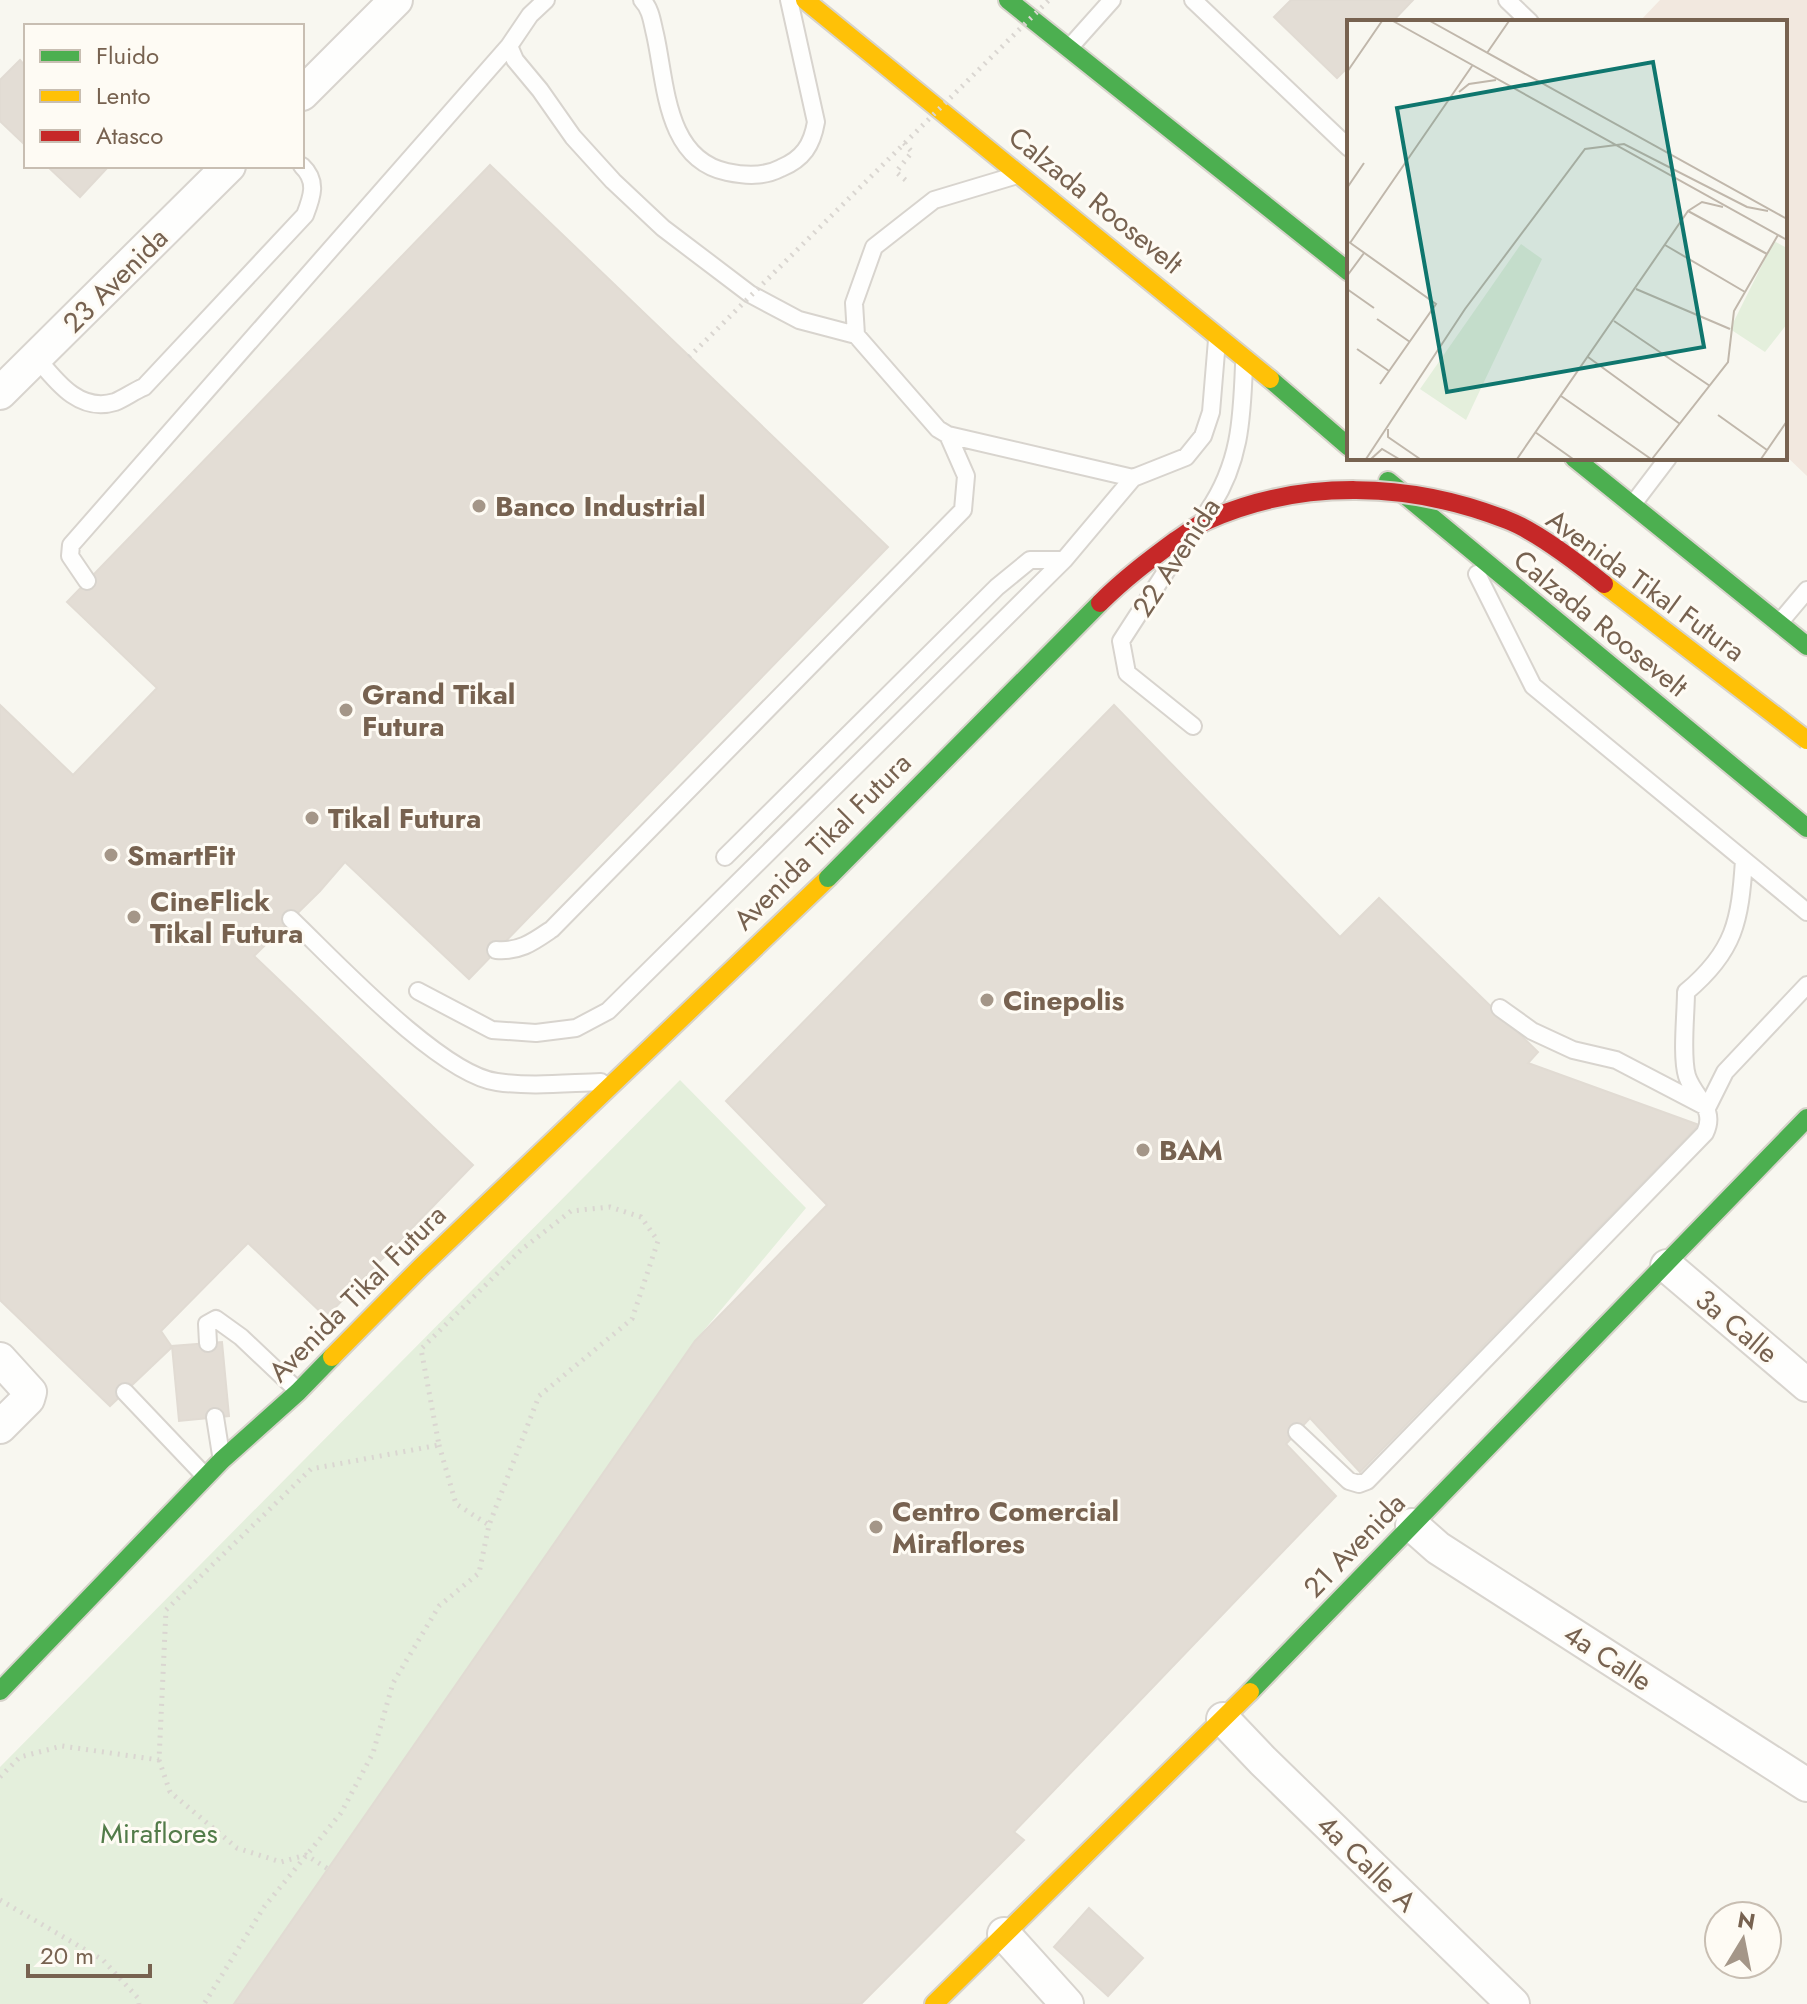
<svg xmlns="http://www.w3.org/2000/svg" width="1807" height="2004" font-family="Jost,sans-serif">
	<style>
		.commercial { fill: #f2e8df }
		.green { fill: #e4efdc }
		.building { fill: #e3ddd5; stroke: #e1dbd3; stroke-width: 2 }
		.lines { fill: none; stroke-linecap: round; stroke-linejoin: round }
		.lane-casing { stroke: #d8d4ce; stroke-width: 20 }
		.street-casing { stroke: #d8d4ce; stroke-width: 36 }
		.fast-casing { stroke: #d7d3cb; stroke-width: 22 }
		.slow-casing { stroke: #d7d3cb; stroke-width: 22 }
		.path { stroke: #dad6d1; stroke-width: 5; stroke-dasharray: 2 6; stroke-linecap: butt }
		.lane { stroke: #fefefd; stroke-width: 16 }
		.street { stroke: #fefefd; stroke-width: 32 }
		.fast { stroke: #4caf50; stroke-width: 18 }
		.slow { stroke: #ffc107; stroke-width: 18 }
		.fast-bridge-casing { stroke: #d7d3cb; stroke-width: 22; stroke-linecap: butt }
		.slow-bridge-casing { stroke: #d7d3cb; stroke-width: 22; stroke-linecap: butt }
		.jam-bridge-casing { stroke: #d7d3cb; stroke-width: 22; stroke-linecap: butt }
		.path-bridge { stroke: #dad6d1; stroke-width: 5; stroke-dasharray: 2 6; stroke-linecap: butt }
		.fast-bridge { stroke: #4caf50; stroke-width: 18 }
		.slow-bridge { stroke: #ffc107; stroke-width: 18 }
		.jam-bridge { stroke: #c62828; stroke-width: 18 }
		.poi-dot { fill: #a49688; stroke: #fefbf4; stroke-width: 3 }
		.labels { text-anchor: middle; stroke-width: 6; stroke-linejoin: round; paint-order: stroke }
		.street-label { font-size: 28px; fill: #776250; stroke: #fefbf4 }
		.poi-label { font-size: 28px; font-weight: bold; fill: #776250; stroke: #fefbf4; text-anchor: start }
		.park-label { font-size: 28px; fill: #527b49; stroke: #fefbf4 }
		.inset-road { fill: none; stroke: #c0b7ab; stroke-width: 2 }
		.view { fill: #0f766e; fill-opacity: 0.15; stroke: #0f766e; stroke-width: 4 }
		.inset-edge { fill: none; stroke: #776250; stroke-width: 4 }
	</style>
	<rect width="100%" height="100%" fill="#f8f7f0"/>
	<path class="commercial" d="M1660 0H1807V476L1785 455V22H1639Z"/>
	<path class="green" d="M680 1080 806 1208 695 1341 234 2004H0V1767Z"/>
	<path class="building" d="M1291 0H1413L1392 22H1349V66L1337 78 1274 17Z
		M20 60 26 67V146L0 121V80Z
		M490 165 888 547 469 979 345 862 320 891 254 956 473 1165 326 1317 248 1243 161 1331 172 1347 110 1406 0 1300V705L73 775 157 688 67 602Z
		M47 166H109L80 197Z
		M1114 705 1340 937 1379 898 1538 1052 1528 1063 1699 1125 1360 1472 1310 1418 1297 1432 1286 1444 1336 1496 1014 1832 1024 1840 861 2004H234L695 1341 827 1205 726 1101Z
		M222 1342 229 1416 179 1421 172 1346Z
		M1089 1908 1143 1958 1108 1996 1054 1947Z"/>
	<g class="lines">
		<defs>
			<path id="lane" d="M642 0C651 9 652 22 655 34 666 82 665 159 727 172 746 176 764 177 781 168 803 159 812 145 816 122L789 0
				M1193 0 1349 148
				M1507 0 1530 22
				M509 46 515 60 540 90 573 137 613 181 663 228 750 294 799 320 856 335 938 429 948 435 1133 478
				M1070 47 1112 0
				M856 335 854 303 874 247 934 200 1014 176
				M36 357C56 381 79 413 115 402 125 398 134 391 144 387L305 215C312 197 318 181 302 166
				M1633 504 1668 458
				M1208 511C1240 464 1242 420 1244 365
				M1174 559 1121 641 1127 673 1193 726
				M1477 574 1533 686 1807 912
				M87 581 70 556 71 545 509 46 530 15 546 0
				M1780 622 1807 590
				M725 857 997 587 1030 560H1064
				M291 919C334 960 441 1075 497 1082 531 1087 567 1083 601 1082
				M496 950C520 952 533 942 552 929L963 510 966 476 948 435
				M418 991 492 1030 536 1033 576 1028 608 1011 1064 560 1133 478 1186 457 1203 436 1211 412 1217 340
				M1500 1008 1532 1031 1573 1050 1616 1060 1706 1107
				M1707 1108 1725 1072 1807 985
				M208 1343 207 1324 216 1319 241 1337 297 1390
				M125 1392 204 1475
				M215 1417 221 1455
				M1297 1432 1349 1481 1359 1484 1367 1481 1705 1133C1717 1108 1694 1098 1687 1076 1681 1056 1686 1014 1686 992 1735 951 1740 921 1744 860"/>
			<path id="street" d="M302 94 396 0
				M0 393 229 166
				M1667 1266 1807 1385
				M0 1359 30 1392 28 1399 0 1427
				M1412 1525 1438 1548 1807 1785
				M1223 1719 1263 1761 1513 2004
				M1004 1934 1067 2004"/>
			<path id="fast" d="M1008 0 1349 272
				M1270 379 1349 447
				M1574 458 1807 646
				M1388 481 1807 828
				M0 1691 222 1460 298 1392 332 1357
				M1250 1692 1807 1118"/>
			<path id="slow" d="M805 0 1270 379
				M332 1357 420 1268 828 878
				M934 2004 1250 1692"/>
		</defs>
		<use href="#lane" class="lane-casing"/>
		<use href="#street" class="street-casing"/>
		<use href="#fast" class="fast-casing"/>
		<use href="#slow" class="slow-casing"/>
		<path class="path" d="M904 143 912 152 896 172 909 183
			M439 1445 456 1504 489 1525
			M159 1760 170 1792 237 1848 281 1862 306 1855 328 1869
			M0 1777 20 1757 62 1746 159 1760 166 1610 311 1469 439 1445 421 1349 521 1250 571 1211 610 1207 641 1217 658 1241 632 1319 539 1396 489 1525 479 1573 439 1606 393 1683 373 1753 341 1813 264 1907 204 2004
			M0 1900 103 1960 138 1998 139 2004"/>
		<use href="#lane" class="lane"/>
		<use href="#street" class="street"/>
		<use href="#fast" class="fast"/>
		<use href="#slow" class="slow"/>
		<defs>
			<path id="fast-bridge" d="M828 878 1100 603"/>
			<path id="slow-bridge" d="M1604 584 1807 740"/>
			<path id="jam-bridge" d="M1100 603C1124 579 1148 561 1175 541 1185 535 1195 526 1206 521 1301 478 1411 482 1507 520 1536 531 1579 564 1604 584"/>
		</defs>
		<use href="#fast-bridge" class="fast-bridge-casing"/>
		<use href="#slow-bridge" class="slow-bridge-casing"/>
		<use href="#jam-bridge" class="jam-bridge-casing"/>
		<path class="path-bridge" d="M689 357 1049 0"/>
		<use href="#fast-bridge" class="fast-bridge"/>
		<use href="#slow-bridge" class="slow-bridge"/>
		<use href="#jam-bridge" class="jam-bridge"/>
	</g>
	<g class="poi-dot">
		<circle cx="479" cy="506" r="8"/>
		<circle cx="346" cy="710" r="8"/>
		<circle cx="312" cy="818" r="8"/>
		<circle cx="111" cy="855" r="8"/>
		<circle cx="134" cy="917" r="8"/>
		<circle cx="987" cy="1000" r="8"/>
		<circle cx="1143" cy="1150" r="8"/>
		<circle cx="876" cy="1527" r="8"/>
	</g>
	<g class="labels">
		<g class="street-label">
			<text transform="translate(1096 200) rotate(39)" y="10">Calzada Roosevelt</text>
			<text transform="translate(115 280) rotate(-45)" y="10">23 Avenida</text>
			<text transform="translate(1176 557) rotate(-57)" y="10">22 Avenida</text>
			<text transform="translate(1646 585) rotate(36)" y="10">Avenida Tikal Futura</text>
			<text transform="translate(1601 623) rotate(39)" y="10">Calzada Roosevelt</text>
			<text transform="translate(822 841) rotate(-45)" y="10">Avenida Tikal Futura</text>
			<text transform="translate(357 1293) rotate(-45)" y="10">Avenida Tikal Futura</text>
			<text transform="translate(1737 1326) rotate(40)" y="10">3a Calle</text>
			<text transform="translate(1354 1545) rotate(-46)" y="10">21 Avenida</text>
			<text transform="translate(1608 1657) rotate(33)" y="10">4a Calle</text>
			<text transform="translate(1367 1863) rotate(44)" y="10">4a Calle A</text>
		</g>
		<g class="poi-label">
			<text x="495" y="516">Banco Industrial</text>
			<text x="362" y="704">Grand Tikal<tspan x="362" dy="32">Futura</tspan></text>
			<text x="328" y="828">Tikal Futura</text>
			<text x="127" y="865">SmartFit</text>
			<text x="150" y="911">CineFlick<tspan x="150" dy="32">Tikal Futura</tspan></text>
			<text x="1003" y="1010">Cinepolis</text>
			<text x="1159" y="1160">BAM</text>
			<text x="892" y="1521">Centro Comercial<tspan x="892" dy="32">Miraflores</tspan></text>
		</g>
		<g class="park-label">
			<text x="159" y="1843">Miraflores</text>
		</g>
	</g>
	<g transform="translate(1347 20)">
		<rect width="440" height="440" fill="#f8f7f0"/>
		<path d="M427 221 440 228V304L418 332 383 309ZM174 224 195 239 119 400 73 369Z" fill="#e4efdc"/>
		<path class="inset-road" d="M46 1 440 220M83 1 440 199M140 33 162 1M0 52 35 1M112 72 122 64 149 60M0 168 17 143M341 191 420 234M2 222 89 284 33 364M3 223 125 46M318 225 398 272M0 256 17 233M0 269 27 288M289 269 383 309M30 299 63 322M267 301 363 366M10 329 42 351M241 337 333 404M214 376 304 439M371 395 420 430M41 409V417L73 439M188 412 226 439M19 439 118 289 238 129 277 124 400 187 421 191M24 439 35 429 52 439M170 439 341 191 355 182 376 187M305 439 381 342 387 291 431 215M414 439 440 401"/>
		<path class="view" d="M306 42 357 327 100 372 50 88Z"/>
		<rect width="440" height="440" class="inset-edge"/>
	</g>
	<rect x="24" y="24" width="280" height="144" fill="#fefbf4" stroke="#c8beb2" stroke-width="2"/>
	<rect x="40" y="50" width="40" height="12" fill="#4caf50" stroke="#c8beb2" stroke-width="2"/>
	<text x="96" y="64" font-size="24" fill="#776250">Fluido</text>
	<rect x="40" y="90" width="40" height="12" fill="#ffc107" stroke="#c8beb2" stroke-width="2"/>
	<text x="96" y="104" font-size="24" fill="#776250">Lento</text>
	<rect x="40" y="130" width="40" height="12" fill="#c62828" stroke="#c8beb2" stroke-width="2"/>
	<text x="96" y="144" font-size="24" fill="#776250">Atasco</text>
	<g transform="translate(1743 1940) rotate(10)"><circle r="38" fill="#fefbf4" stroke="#c8beb2" stroke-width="2"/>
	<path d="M0-6L14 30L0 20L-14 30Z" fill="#a49688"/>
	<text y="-12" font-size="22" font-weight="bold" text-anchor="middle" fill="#776250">N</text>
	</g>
	<path d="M28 1964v12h122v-12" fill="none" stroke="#776250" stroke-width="4"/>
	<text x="40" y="1964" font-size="24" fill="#776250" stroke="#fefbf4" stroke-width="6" paint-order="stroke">20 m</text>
</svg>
